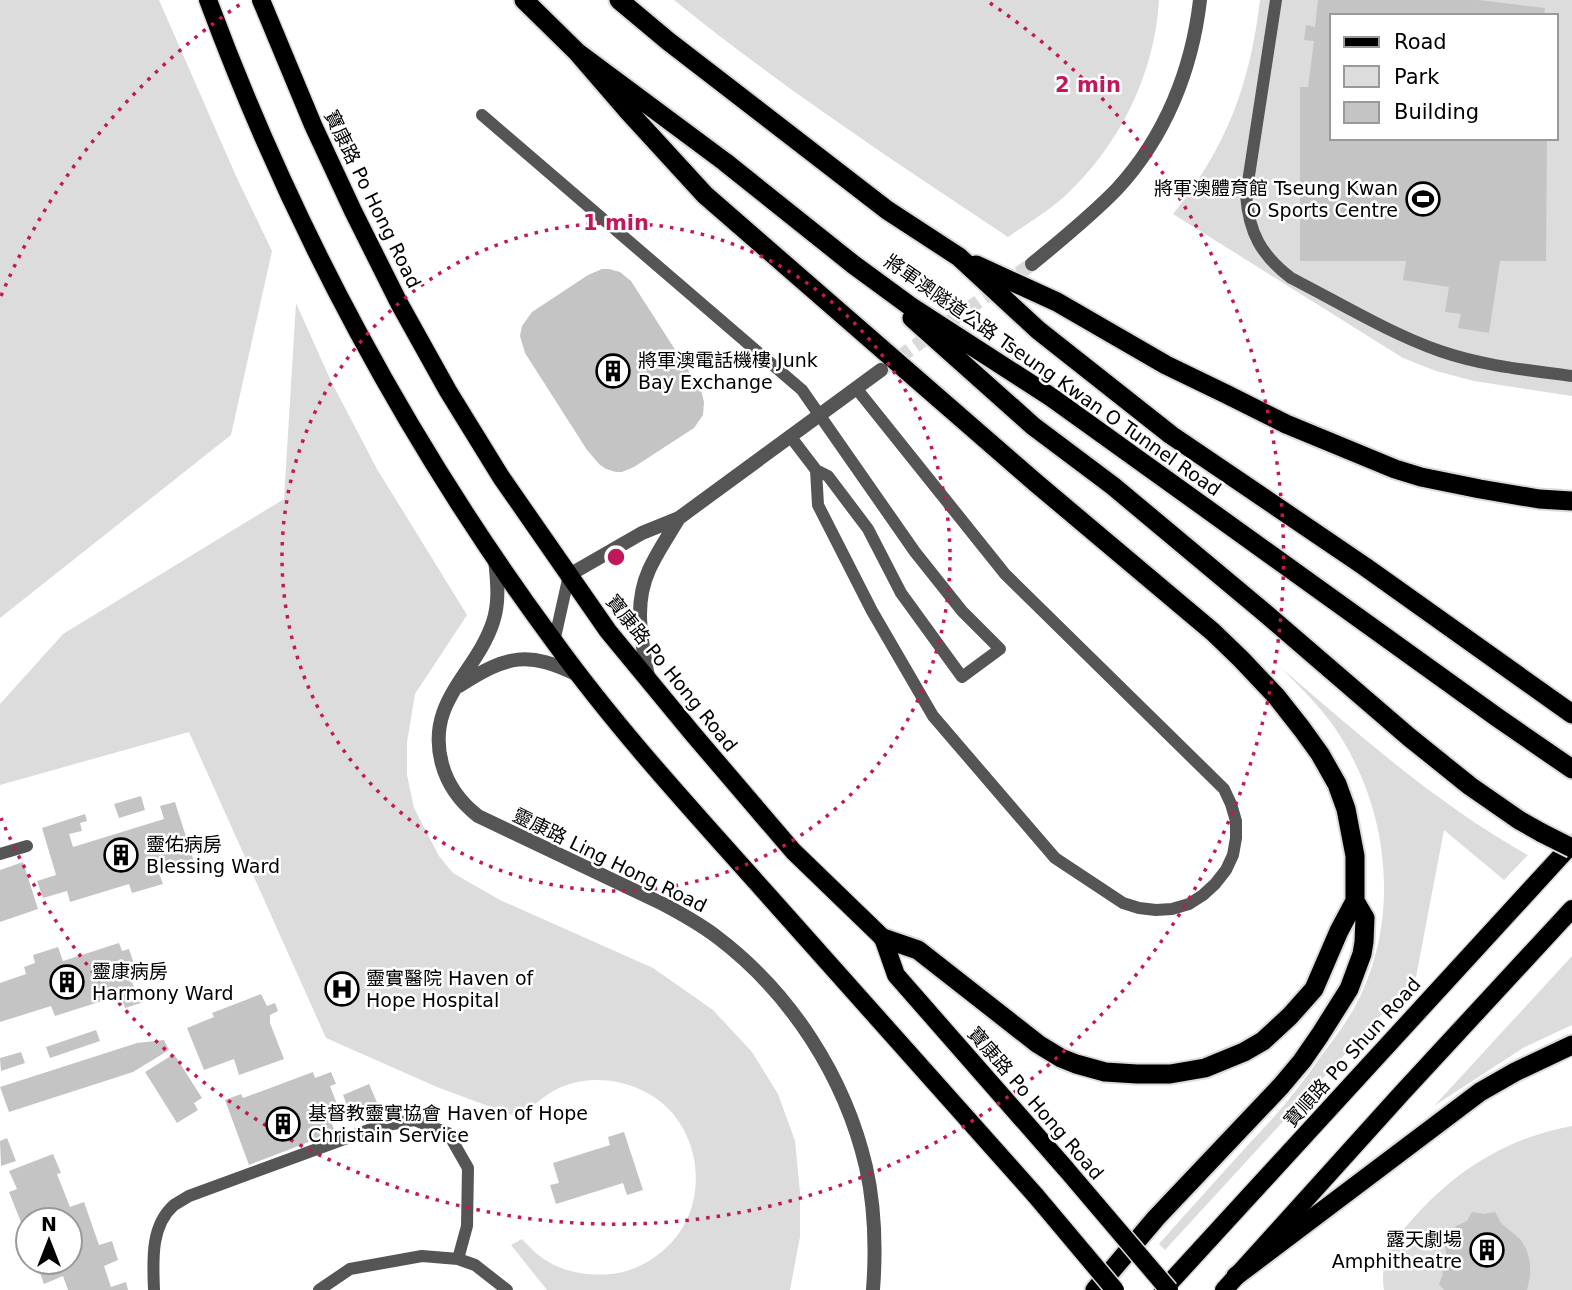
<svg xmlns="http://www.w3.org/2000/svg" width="1572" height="1290" font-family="'DejaVu Sans','Noto Sans TC',sans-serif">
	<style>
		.green { fill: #dcdcdc; fill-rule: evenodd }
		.building { fill: #c4c4c4 }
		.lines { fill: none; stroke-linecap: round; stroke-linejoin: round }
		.minor-tunnel { stroke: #d9d9d9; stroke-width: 14; stroke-dasharray: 14 7; stroke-linecap: butt }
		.primary-casing { stroke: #dbdbdb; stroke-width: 21 }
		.trunk-casing { stroke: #dbdbdb; stroke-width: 23 }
		.service { stroke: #555; stroke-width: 12 }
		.minor { stroke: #555; stroke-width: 14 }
		.tertiary { stroke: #555; stroke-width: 14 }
		.primary { stroke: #000; stroke-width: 18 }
		.trunk { stroke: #000; stroke-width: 19 }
		.primary-bridge-casing { stroke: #dbdbdb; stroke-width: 21; stroke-linecap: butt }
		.trunk-bridge-casing { stroke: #dbdbdb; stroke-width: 23; stroke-linecap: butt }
		.primary-bridge { stroke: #000; stroke-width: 18 }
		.trunk-bridge { stroke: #000; stroke-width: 19 }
		.ring { fill: none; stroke: #c2185b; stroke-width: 3.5; stroke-dasharray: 3.5 7 }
		.labels { text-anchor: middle; stroke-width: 5; stroke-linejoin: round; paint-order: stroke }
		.poi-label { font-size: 19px; fill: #000; stroke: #fff; text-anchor: start }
		.street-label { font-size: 19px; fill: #000; stroke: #fff }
		.centre { fill: #c2185b; stroke: #fff; stroke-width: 3.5 }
		.ring-label { font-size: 21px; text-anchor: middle; font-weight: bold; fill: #c2185b; stroke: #fff; stroke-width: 5; stroke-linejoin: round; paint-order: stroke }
	</style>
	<rect width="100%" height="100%" fill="#fff"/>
	<path class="green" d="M0 0H159L236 176 272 251 231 435 0 618Z
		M674 0H1159C1155 74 1119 146 1065 196 1047 212 1027 224 1008 237 894 161 780 86 674 0Z
		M1260 0H1572V396L1474 381 1436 371 1403 358 1173 214C1227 147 1250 84 1260 0ZM1332 16H1556V138H1332Z
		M296 303 331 381 377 469 467 615 415 694 407 742V775L414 808 439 856 453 873 500 900 653 968 713 1010 752 1052 778 1094 795 1141 800 1192V1237L790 1290H547L511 1245 522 1239C528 1245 534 1252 541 1257 564 1274 595 1278 623 1272 642 1267 659 1256 672 1242 704 1207 703 1151 674 1115 650 1085 603 1072 567 1085 548 1091 534 1105 520 1118L437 1087 326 1038 189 732 0 785V704L63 634 284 499Z
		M1280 667C1361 736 1435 803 1528 855L1504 880 1444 830 1416 977 1165 1250 1159 1244C1188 1211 1218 1178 1247 1146 1263 1129 1279 1112 1293 1094 1303 1082 1312 1069 1321 1056 1332 1042 1343 1027 1352 1012 1400 928 1392 821 1342 739 1326 712 1303 690 1280 667Z
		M1572 956V1025L1523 1048 1434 1106Z
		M1572 1126V1290H1384C1382 1278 1383 1265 1388 1253 1392 1241 1401 1232 1409 1223 1434 1194 1463 1169 1496 1152 1520 1139 1546 1131 1572 1126Z"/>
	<path class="building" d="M1318 0H1478L1545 8 1544 16H1332V138H1547L1546 261H1500L1489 333 1458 328 1461 314 1445 312 1449 287 1403 280 1406 261H1300V87H1308L1314 41 1304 40 1306 25 1315 27Z
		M602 269H609L620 272 631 281 701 390 704 402 703 415 694 428 634 467 622 472H616L606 469 599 464 587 450 525 353 520 336 522 326 532 312 588 275Z
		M141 796 145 810 119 818 114 804Z
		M175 802 194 862 159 873 163 884 132 893 129 884 70 902 67 891 43 898 37 881 56 875 42 828 85 814 87 821 80 823 82 831 69 834 73 847 164 819 160 806Z
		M23 862 38 909 0 922V870Z
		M119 943 122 951 129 949 139 979 132 982 136 992 141 991 144 1002 125 1008 121 995 55 1016 51 1006 0 1022V983L26 974 24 967 35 963 33 955 58 947 63 961Z
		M261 994 267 1006 275 1003 278 1011 270 1015V1023L284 1059 239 1075 234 1059 204 1070 187 1028 214 1017 212 1013Z
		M96 1030 100 1041 50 1058 46 1047Z
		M164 1040 169 1050 133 1072 9 1112 0 1087 137 1043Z
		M21 1052 25 1063 1 1071 0 1058Z
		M174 1054 202 1098 194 1103 198 1110 177 1123 145 1072Z
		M313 1072 315 1078 331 1072 336 1084 330 1086 340 1112 329 1116 335 1132 249 1165 225 1100 241 1094 243 1098Z
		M369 1084 379 1107 352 1118 343 1095Z
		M624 1132 643 1190 627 1195 623 1183 556 1204 550 1185 559 1183 553 1163 610 1145 608 1137Z
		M7 1138 16 1161 1 1166 0 1141Z
		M53 1154 61 1173 57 1174 70 1207 84 1202 99 1245 112 1241 118 1260 104 1266 111 1287 126 1282 128 1290H68L63 1276 44 1284 36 1262H70V1220H28V1240L9 1192 17 1189 9 1171Z
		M1472 1212 1484 1214 1495 1212 1501 1223 1521 1240 1527 1251 1530 1263V1276L1527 1290H1444L1439 1284 1443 1274 1439 1263 1443 1260 1446 1254 1445 1244 1454 1236 1456 1226 1467 1221Z"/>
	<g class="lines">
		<path class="minor-tunnel" d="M881 370 1032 264"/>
		<defs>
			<path id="primary" d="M208 0C292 227 409 445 553 640 618 730 693 811 767 894 857 995 946 1096 1036 1196
				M261 0 313 125 353 211 399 303 448 391 501 477 608 631 693 734 793 851 883 938 896 975 1066 1169
				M1163 1290 1572 844
				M1224 1290 1401 1094 1572 909"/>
			<path id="trunk" d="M524 0 577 52 725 162 854 265 910 306 1051 397 1498 718 1572 769
				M619 0 668 41 887 210 959 257 1038 330 1171 435 1364 566 1572 714
				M577 52 628 111 705 195 1036 483 1213 632 1241 659 1276 696 1302 729 1320 754 1337 784 1346 809 1355 856V901L1339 931 1314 989 1290 1016 1263 1041 1244 1052 1205 1068 1170 1074H1137L1105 1072 1076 1064 1061 1058 1038 1044 918 950 883 938
				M976 265 1057 302 1166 365 1226 394 1286 424 1395 469 1421 477 1480 489 1539 499 1572 501
				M912 318 1033 426 1113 486 1265 613 1409 737 1470 786 1519 820 1542 833
				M1236 1276 1480 1092 1515 1072 1572 1045
				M1095 1290 1156 1218 1281 1086 1302 1061 1320 1035 1349 989 1362 954 1364 942 1365 918 1355 901"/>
		</defs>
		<use href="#primary" class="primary-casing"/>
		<use href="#trunk" class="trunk-casing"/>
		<path class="service" d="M1276 0 1246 195C1249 233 1261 255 1291 278 1340 303 1389 333 1440 351 1483 366 1528 370 1572 376
			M482 115 802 390 915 552 962 611 1000 649 962 677 901 593 868 529 828 476 816 470 790 436
			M816 470 818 505 872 611 933 716 1055 858 1123 903 1139 908 1156 910 1172 909 1189 904 1203 895 1215 884 1226 870 1233 855 1236 838V821L1231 804 1224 789 1005 574 856 388
			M554 642 569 575
			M0 854 27 846
			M154 1290C153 1262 150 1226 174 1205 179 1202 184 1199 189 1196L377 1127 414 1120 448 1133 468 1168 467 1226 458 1259
			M319 1290 350 1269 422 1256 458 1259 475 1265 507 1290"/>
		<path class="minor" d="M1032 264C1061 240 1091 216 1117 189 1165 137 1192 70 1200 0
			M569 575 642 533 679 518 881 370
			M648 677C642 641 633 605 649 570 657 552 669 535 679 518"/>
		<path class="tertiary" d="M495 558C497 580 500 601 493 622 476 674 425 701 442 764 448 786 460 802 478 816L663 904C682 914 700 924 717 937 791 993 845 1077 866 1167 875 1207 876 1250 873 1290
			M459 686C508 655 527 650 580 676"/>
		<use href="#primary" class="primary"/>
		<use href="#trunk" class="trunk"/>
		<defs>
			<path id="primary-bridge" d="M1066 1169 1169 1290
				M1036 1196 1115 1290"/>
			<path id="trunk-bridge" d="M1542 833 1572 848"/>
		</defs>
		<use href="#primary-bridge" class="primary-bridge-casing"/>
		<use href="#trunk-bridge" class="trunk-bridge-casing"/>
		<use href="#primary-bridge" class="primary-bridge"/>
		<use href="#trunk-bridge" class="trunk-bridge"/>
	</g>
	<g class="ring">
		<circle cx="616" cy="557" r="334"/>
		<path d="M1 296A668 668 0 0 1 242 3M990 3A668 668 0 1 1 1 818"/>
	</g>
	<defs>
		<symbol id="stadium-ring" viewBox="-11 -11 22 22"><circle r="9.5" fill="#fff" stroke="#000" stroke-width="1.5"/><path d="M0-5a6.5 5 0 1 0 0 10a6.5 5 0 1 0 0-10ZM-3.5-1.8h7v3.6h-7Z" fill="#000"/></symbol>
		<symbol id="building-ring" viewBox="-11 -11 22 22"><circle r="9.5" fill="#fff" stroke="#000" stroke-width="1.5"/><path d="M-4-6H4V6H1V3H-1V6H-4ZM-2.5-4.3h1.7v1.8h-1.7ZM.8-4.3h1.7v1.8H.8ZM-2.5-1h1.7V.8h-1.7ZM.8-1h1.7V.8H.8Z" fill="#000"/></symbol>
		<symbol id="hospital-ring" viewBox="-11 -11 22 22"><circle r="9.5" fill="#fff" stroke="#000" stroke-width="1.5"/><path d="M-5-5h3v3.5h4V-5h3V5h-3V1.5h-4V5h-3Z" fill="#000"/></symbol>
	</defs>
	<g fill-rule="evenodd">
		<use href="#stadium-ring" x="1404" y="180" width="38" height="38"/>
		<use href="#building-ring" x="594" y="352" width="38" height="38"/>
		<use href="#building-ring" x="102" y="836" width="38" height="38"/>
		<use href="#building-ring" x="48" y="963" width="38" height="38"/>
		<use href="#hospital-ring" x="323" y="970" width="38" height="38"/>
		<use href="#building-ring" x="264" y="1105" width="38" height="38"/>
		<use href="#building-ring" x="1468" y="1231" width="38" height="38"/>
	</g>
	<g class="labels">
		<g class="poi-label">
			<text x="1398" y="195" text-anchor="end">將軍澳體育館 Tseung Kwan<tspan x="1398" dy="22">O Sports Centre</tspan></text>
			<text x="638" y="367">將軍澳電話機樓 Junk<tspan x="638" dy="22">Bay Exchange</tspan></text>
			<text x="146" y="851">靈佑病房<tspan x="146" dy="22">Blessing Ward</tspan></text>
			<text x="92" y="978">靈康病房<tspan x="92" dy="22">Harmony Ward</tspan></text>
			<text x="366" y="985">靈實醫院 Haven of<tspan x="366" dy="22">Hope Hospital</tspan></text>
			<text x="308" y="1120">基督教靈實協會 Haven of Hope<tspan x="308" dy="22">Christain Service</tspan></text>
			<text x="1462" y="1246" text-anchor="end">露天劇場<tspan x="1462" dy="22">Amphitheatre</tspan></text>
		</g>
		<g class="street-label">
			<text transform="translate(373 199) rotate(64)" y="7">寶康路 Po Hong Road</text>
			<text transform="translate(1053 375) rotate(35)" y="7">將軍澳隧道公路 Tseung Kwan O Tunnel Road</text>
			<text transform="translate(672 673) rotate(51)" y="7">寶康路 Po Hong Road</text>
			<text transform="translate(610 860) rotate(26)" y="7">靈康路 Ling Hong Road</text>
			<text transform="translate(1352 1052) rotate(-48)" y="7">寶順路 Po Shun Road</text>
			<text transform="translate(1036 1103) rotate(49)" y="7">寶康路 Po Hong Road</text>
		</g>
	</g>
	<circle cx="616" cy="557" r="10" class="centre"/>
	<g class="ring-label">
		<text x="1088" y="92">2 min</text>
		<text x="616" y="230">1 min</text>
	</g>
	<rect x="1330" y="14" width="228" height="126" fill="#ffffff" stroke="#999999" stroke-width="2"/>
	<rect x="1344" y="37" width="35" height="10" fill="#000000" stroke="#999999" stroke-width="2"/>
	<text x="1394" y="49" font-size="21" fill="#000000">Road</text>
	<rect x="1344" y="66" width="35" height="21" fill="#dcdcdc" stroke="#999999" stroke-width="2"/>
	<text x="1394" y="84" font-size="21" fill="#000000">Park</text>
	<rect x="1344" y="102" width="35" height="21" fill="#c4c4c4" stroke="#999999" stroke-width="2"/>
	<text x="1394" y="119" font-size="21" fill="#000000">Building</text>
	<g transform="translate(49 1241)"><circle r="33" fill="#ffffff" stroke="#999999" stroke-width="2"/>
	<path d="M0-5L12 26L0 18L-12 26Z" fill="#000000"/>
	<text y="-10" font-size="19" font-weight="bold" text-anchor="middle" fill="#000000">N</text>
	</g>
</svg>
